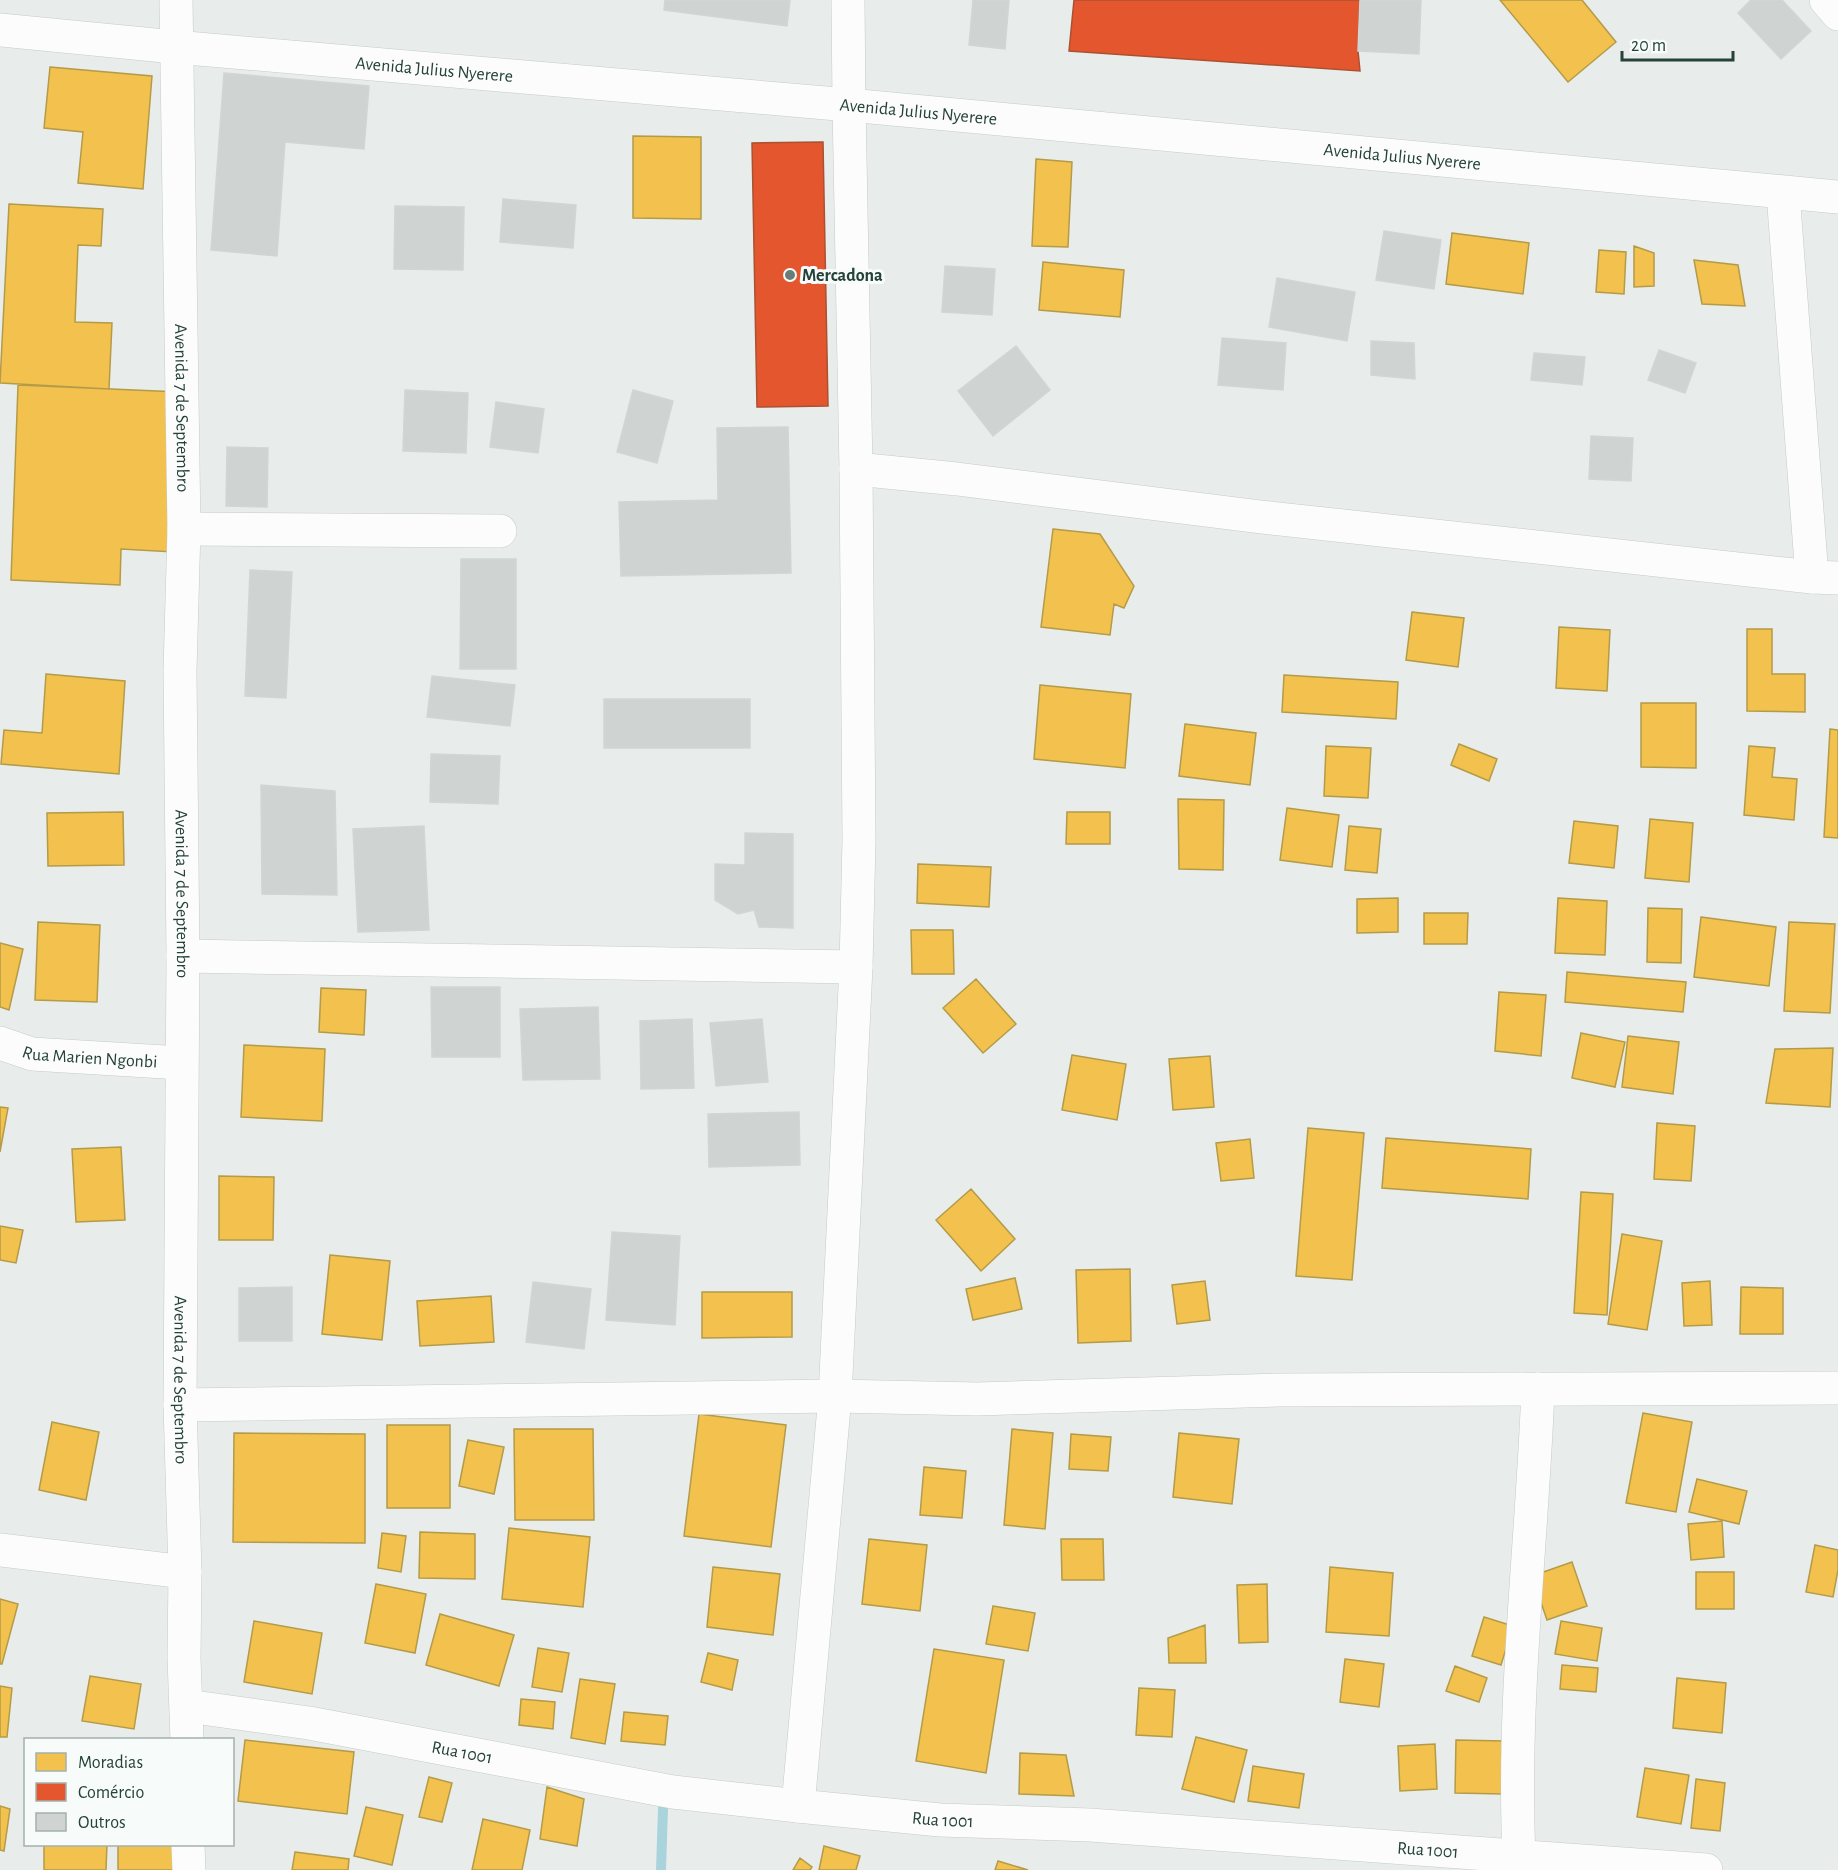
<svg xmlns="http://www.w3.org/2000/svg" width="1838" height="1870" font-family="'Alegreya Sans',sans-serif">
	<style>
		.homes { fill: #f2c14e; stroke: #b49b48; stroke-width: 1.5 }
		.shops { fill: #e4572e; stroke: #aa5132; stroke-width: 1.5 }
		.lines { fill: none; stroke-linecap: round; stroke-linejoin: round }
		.stream { stroke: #a9d4db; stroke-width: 10 }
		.building { fill: #cfd4d2; stroke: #d1d6d4; stroke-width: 1.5 }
		.street-casing { stroke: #c5cac8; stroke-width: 34 }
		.secondary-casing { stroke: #c3cbc8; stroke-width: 34 }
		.street { stroke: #fcfcfc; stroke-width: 33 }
		.secondary { stroke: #fcfcfc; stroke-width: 33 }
		.poi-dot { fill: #697e78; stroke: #f7fbf9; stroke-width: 2 }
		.labels { text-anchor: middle; stroke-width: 6; stroke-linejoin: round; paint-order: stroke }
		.street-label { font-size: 18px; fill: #24423a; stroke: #f7fbf9 }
		.poi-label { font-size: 18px; font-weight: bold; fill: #24423a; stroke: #f7fbf9; text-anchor: start }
	</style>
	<rect width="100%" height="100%" fill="#e8edeb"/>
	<path class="homes" d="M1500 0H1582L1616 42 1568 82Z
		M50 67 152 76 143 189 78 183 83 132 44 128Z
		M633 136 701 137V219L633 218Z
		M1036 159 1072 162 1068 247 1032 246Z
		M9 204 103 209 101 246 78 245 75 322 112 323 109 389 0 383Z
		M1452 233 1529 243 1523 294 1446 284Z
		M1634 246 1654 253V286L1634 287Z
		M1599 250 1626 252 1624 294 1596 292Z
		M1694 260 1738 265 1745 306 1702 304Z
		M1043 262 1124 270 1120 317 1039 310Z
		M18 385 180 392 174 552 121 549 120 585 11 580Z
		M1053 529 1100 534 1134 586 1124 608 1114 604 1110 635 1041 627Z
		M1412 612 1464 618 1458 667 1406 660Z
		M1559 627 1610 630 1607 691 1556 688Z
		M1747 629H1772V674H1805V712L1747 711Z
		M46 674 125 681 119 774 1 764 4 730 42 733Z
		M1284 675 1398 682 1396 719 1282 712Z
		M1040 685 1131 694 1125 768 1034 759Z
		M1641 703H1696V768L1641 767Z
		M1185 724 1256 733 1250 785 1179 776Z
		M1830 729 1838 730V838L1824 837Z
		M1459 744 1497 759 1489 781 1451 765Z
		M1326 746 1371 748 1368 798 1324 796Z
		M1749 746 1775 748 1772 777 1797 779 1794 820 1744 815Z
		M1178 799 1224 800 1223 870 1179 869Z
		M1287 808 1339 815 1332 867 1280 860Z
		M123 812 124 865 48 866 47 813Z
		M1067 812H1110V844H1066Z
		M1650 819 1693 823 1689 882 1645 878Z
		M1574 821 1618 826 1614 868 1569 863Z
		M1349 826 1381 829 1377 873 1345 870Z
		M918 864 991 867 989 907 917 903Z
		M1398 898V932L1357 933V899Z
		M1558 898 1607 901 1605 955 1555 953Z
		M1648 908 1682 909 1681 963 1647 962Z
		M1424 913H1468L1467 944H1424Z
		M1701 917 1776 927 1769 986 1694 977Z
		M38 922 100 925 97 1002 35 1000Z
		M1789 922 1835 924 1830 1013 1784 1011Z
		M911 930H953L954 974H912Z
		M0 943 23 949 9 1010 0 1007Z
		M1567 972 1686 982 1683 1012 1565 1002Z
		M976 979 1016 1024 983 1053 943 1008Z
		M321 988 366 990 364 1035 319 1032Z
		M1499 992 1546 995 1541 1056 1495 1051Z
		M1581 1033 1625 1042 1615 1087 1572 1078Z
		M1628 1036 1679 1042 1673 1094 1622 1087Z
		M244 1045 325 1049 322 1121 241 1117Z
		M1833 1048 1830 1107 1766 1103 1775 1049Z
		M1072 1055 1126 1064 1117 1120 1062 1110Z
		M1210 1056 1214 1107 1173 1110 1169 1059Z
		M0 1107 8 1108 0 1152Z
		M1657 1123 1695 1126 1691 1181 1654 1179Z
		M1308 1128 1364 1133 1352 1280 1296 1276Z
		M1386 1138 1531 1149 1528 1199 1382 1188Z
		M1250 1139 1254 1178 1221 1181 1216 1143Z
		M121 1147 125 1220 76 1222 72 1149Z
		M219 1176 274 1177 273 1240H219Z
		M971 1189 1015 1239 981 1271 936 1220Z
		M1581 1192 1613 1194 1607 1315 1574 1313Z
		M0 1226 23 1230 16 1263 0 1260Z
		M1622 1234 1662 1241 1647 1330 1608 1324Z
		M330 1255 390 1261 382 1340 322 1334Z
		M1130 1269 1131 1341 1078 1343 1076 1270Z
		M1015 1278 1022 1309 973 1320 966 1289Z
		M1205 1281 1210 1320 1177 1324 1172 1285Z
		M1710 1281 1712 1325 1684 1326 1682 1283Z
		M1741 1287 1783 1288V1334H1740Z
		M702 1292H792V1337L702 1338Z
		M491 1296 494 1342 420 1346 417 1301Z
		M1643 1413 1692 1422 1676 1512 1626 1503Z
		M699 1414 786 1425 771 1547 684 1536Z
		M52 1422 99 1432 86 1500 39 1490Z
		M387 1425H450V1508H387Z
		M514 1429H593L594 1520H515Z
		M1012 1429 1053 1433 1045 1529 1004 1525Z
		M234 1433 365 1434V1543L233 1542Z
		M1179 1433 1239 1439 1232 1504 1173 1497Z
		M1071 1434 1111 1437 1108 1471 1069 1469Z
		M468 1440 504 1447 494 1494 459 1486Z
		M924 1467 966 1471 962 1518 920 1515Z
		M1697 1479 1747 1491 1739 1524 1689 1512Z
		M1722 1521 1724 1557 1691 1560 1688 1524Z
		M509 1528 590 1537 583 1607 502 1599Z
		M420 1532 475 1534V1579L419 1578Z
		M382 1533 406 1536 401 1572 378 1568Z
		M869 1539 927 1545 920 1611 862 1604Z
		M1061 1539H1103L1104 1580H1062Z
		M1815 1545 1838 1550V1570L1833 1597 1806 1592Z
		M1572 1562 1587 1606 1547 1620 1532 1576Z
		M713 1567 780 1574 773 1635 707 1627Z
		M1330 1567 1393 1573 1389 1636 1326 1632Z
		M1696 1572H1734V1609H1696Z
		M376 1584 426 1594 415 1653 365 1643Z
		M1267 1584 1268 1642 1239 1643 1237 1585Z
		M0 1599 18 1604 2 1664H0Z
		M993 1606 1035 1613 1028 1651 986 1644Z
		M440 1614 514 1635 499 1686 426 1665Z
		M1484 1617 1513 1626 1501 1665 1472 1656Z
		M254 1621 322 1633 312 1694 244 1682Z
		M1561 1621 1602 1628 1597 1661 1555 1654Z
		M1205 1625 1206 1663H1169L1168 1638Z
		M538 1648 569 1653 562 1692 532 1687Z
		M934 1649 1004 1660 986 1773 916 1761Z
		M708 1653 738 1660 732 1690 701 1682Z
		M1345 1659 1384 1664 1379 1707 1340 1702Z
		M1562 1665 1598 1668 1596 1692 1560 1689Z
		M1455 1666 1487 1678 1479 1702 1446 1691Z
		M90 1676 141 1684 134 1729 82 1721Z
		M1677 1678 1726 1683 1722 1733 1673 1728Z
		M580 1679 615 1684 605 1744 571 1738Z
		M0 1686 12 1688 7 1737H0Z
		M1139 1688 1175 1690 1172 1737 1136 1735Z
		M521 1699 555 1702 553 1729 519 1725Z
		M624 1712 668 1716 665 1745 621 1741Z
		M1196 1737 1247 1750 1234 1802 1182 1789Z
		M245 1740 354 1752 347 1814 238 1801Z
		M1456 1740 1504 1741 1503 1794 1455 1793Z
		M1435 1744 1437 1789 1400 1791 1398 1746Z
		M1020 1753 1066 1755 1074 1796 1019 1794Z
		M1253 1766 1304 1774 1299 1808 1248 1801Z
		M1645 1768 1689 1775 1681 1824 1637 1817Z
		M429 1777 452 1783 442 1822 419 1817Z
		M1696 1779 1725 1783 1720 1831 1691 1828Z
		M547 1787 584 1799 577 1846 540 1839Z
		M0 1806 10 1809 4 1851 0 1850Z
		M366 1807 403 1815 392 1865 354 1856Z
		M483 1819 530 1830 522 1870H472Z
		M44 1844H107L106 1870H44Z
		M118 1844H174V1870H118Z
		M824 1846 860 1856 856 1870H819Z
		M295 1852 349 1859 348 1870H292Z
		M800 1858 812 1867 810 1870H793Z
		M998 1861 1028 1870H995Z"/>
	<path class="shops" d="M1074 0H1360L1358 51 1360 71 1069 51Z
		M823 142 828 406 757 407 752 143Z"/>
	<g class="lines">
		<path class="stream" d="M661 1870 663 1809"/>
	</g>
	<path class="building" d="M665 0H790L787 26 664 10Z
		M973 0H1009L1005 49 969 45Z
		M1360 0H1421L1419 54 1358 51Z
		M1751 0H1782L1811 31 1781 59 1738 13Z
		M224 73 369 86 364 149 285 142 277 256 211 250Z
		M503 199 576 205 573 248 500 242Z
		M395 206 464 207 463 270 394 269Z
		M1384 231 1441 240 1434 289 1376 280Z
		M945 266 995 269 992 315 942 312Z
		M1277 278 1355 292 1347 341 1269 327Z
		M1222 338 1286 343 1283 390 1218 385Z
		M1371 341 1414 343 1415 379 1371 375Z
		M1016 346 1050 390 993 436 958 391Z
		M1659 350 1696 363 1685 393 1648 380Z
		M1534 353 1585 357 1582 385 1531 380Z
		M405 390 468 393 466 453 403 451Z
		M633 390 673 401 657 463 617 452Z
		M496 402 544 409 538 453 490 447Z
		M788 427 791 573 621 576 619 502 718 500 717 428Z
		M1591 436 1633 438 1631 481 1589 479Z
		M227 447 268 448 267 507 226 506Z
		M461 559H516V669H460Z
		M250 570 292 572 286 698 245 696Z
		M432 676 515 685 510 726 427 717Z
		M604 699H750V748H604Z
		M431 754 500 756 498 804 430 802Z
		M261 785 335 791 337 895 262 894Z
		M424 826 429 930 358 932 353 829Z
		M745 833 793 834V928L759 927 754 910 738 914 715 900V864L745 865Z
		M431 987H500V1057H432Z
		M598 1007 600 1079 523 1080 520 1009Z
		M692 1019 694 1088 641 1089 640 1021Z
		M762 1019 768 1082 716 1086 710 1023Z
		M799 1112 800 1165 709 1167 708 1114Z
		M612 1232 680 1236 675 1325 606 1320Z
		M533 1282 591 1289 584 1349 526 1342Z
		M292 1287V1341H239V1288Z"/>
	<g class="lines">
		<defs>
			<g id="street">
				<path d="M1826 0 1838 14"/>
				<path d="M1783 193 1812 577"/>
				<path d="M856 469 957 479 1261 517 1812 577 1838 578"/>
				<path d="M184 529 500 531"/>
				<path d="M183 956 856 967"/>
				<path id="s1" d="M0 1043 32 1054 181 1063"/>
				<path d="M180 1405 835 1396 977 1399 1280 1390 1838 1388"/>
				<path d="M0 1550 185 1572"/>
				<path id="s2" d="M187 1706 309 1723 673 1792 798 1806 940 1820 1090 1825 1706 1870"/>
				<path d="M798 1806 835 1396 856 967 859 840 856 469 849 105"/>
				<path d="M1519 1856C1512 1700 1532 1545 1538 1389"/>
			</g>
			<g id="secondary">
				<path id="s3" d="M176 0 184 529 180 671 183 956 180 1405 185 1572 184 1658 187 1740"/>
				<path d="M848 0 849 105"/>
				<path id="s4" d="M0 30 175 47 849 105 1838 197"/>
				<path d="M188 1844 189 1870"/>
			</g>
		</defs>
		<use href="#street" class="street-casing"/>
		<use href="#secondary" class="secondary-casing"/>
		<use href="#street" class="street"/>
		<use href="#secondary" class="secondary"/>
	</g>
	<circle class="poi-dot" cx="790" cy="275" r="6"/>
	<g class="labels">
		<g class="street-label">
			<text dy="6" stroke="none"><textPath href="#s4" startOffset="436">Avenida Julius Nyerere</textPath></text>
			<text dy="6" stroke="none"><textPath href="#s4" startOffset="922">Avenida Julius Nyerere</textPath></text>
			<text dy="6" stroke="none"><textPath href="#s4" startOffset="1408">Avenida Julius Nyerere</textPath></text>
			<text dy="6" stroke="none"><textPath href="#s3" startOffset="408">Avenida 7 de Septembro</textPath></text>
			<text dy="6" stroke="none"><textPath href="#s3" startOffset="894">Avenida 7 de Septembro</textPath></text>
			<text dy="6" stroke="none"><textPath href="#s1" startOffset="92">Rua Marien Ngonbi</textPath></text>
			<text dy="6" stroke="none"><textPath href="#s3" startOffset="1380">Avenida 7 de Septembro</textPath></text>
			<text dy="6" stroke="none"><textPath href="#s2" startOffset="279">Rua 1001</textPath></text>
			<text dy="6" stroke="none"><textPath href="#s2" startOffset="765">Rua 1001</textPath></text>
			<text dy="6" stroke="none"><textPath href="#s2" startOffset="1251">Rua 1001</textPath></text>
		</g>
		<g class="poi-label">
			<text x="802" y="281">Mercadona</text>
		</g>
	</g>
	<rect x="24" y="1738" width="210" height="108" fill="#f7fbf9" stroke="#a3b1ad" stroke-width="1.5"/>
	<rect x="36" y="1753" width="30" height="18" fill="#f2c14e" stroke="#a3b1ad" stroke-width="1.5"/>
	<text x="78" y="1768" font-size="18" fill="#24423a">Moradias</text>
	<rect x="36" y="1783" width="30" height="18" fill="#e4572e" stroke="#a3b1ad" stroke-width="1.5"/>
	<text x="78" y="1798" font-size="18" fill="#24423a">Comércio</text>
	<rect x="36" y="1813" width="30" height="18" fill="#cfd4d2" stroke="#a3b1ad" stroke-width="1.5"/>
	<text x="78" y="1828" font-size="18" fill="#24423a">Outros</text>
	<path d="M1622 51v9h111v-9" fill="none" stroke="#24423a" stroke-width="3"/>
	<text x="1631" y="51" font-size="18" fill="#24423a" stroke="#f7fbf9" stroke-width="4.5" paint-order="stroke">20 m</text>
</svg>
